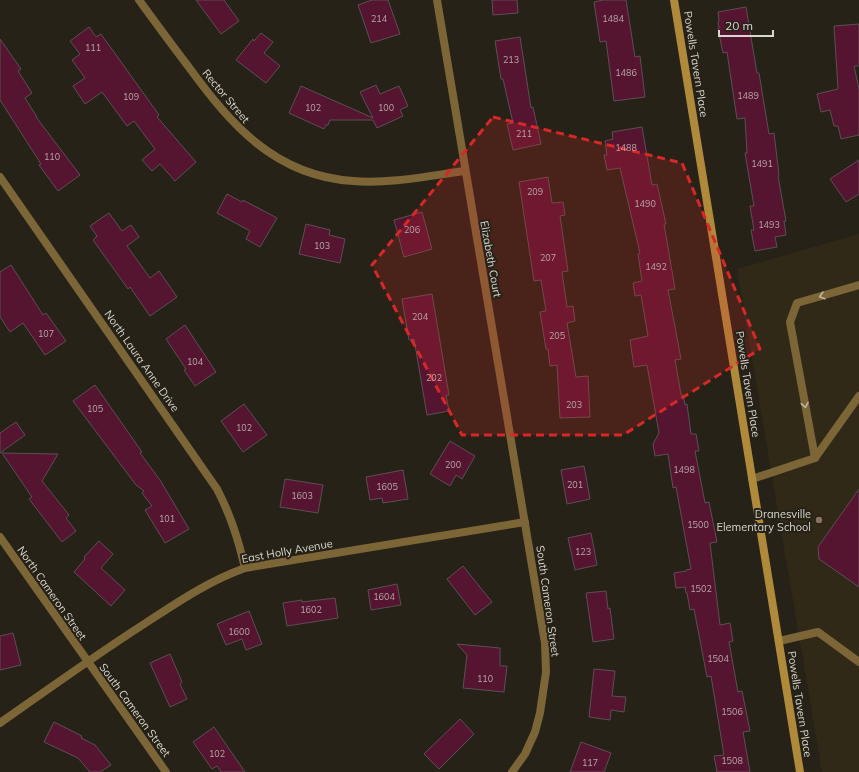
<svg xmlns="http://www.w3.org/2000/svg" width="859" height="772" font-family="Mulish,sans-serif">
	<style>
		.built { fill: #312918 }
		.building { fill: #551531; stroke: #5d4f53 }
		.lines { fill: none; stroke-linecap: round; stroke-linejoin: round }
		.lane { stroke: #7c6536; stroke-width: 8 }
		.street { stroke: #7c6536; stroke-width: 8 }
		.secondary { stroke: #af8a3a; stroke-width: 8 }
		.oneway { stroke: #bdb4a1 }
		.marked { fill: #d62828; fill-opacity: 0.2; stroke: #d62828; stroke-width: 3; stroke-dasharray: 8 5; stroke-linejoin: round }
		.education-dot { fill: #8d6e63; stroke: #262217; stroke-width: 1.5 }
		.labels { text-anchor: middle; stroke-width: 4; stroke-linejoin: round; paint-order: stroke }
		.number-label { font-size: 9px; fill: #b8a6a8 }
		.street-label { font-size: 11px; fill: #d9d6cf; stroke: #262217 }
		.poi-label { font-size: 11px; fill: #d9d6cf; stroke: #262217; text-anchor: end }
	</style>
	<rect width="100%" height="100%" fill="#262217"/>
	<path class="built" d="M859 234V772H822L737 269Z"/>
	<path class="building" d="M196 0H224L239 21 221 34Z
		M372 0H388L400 34 371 43 358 5Z
		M492 0H517L518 13 493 15Z
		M603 0H626L635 57 640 56 645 97 614 101 606 41 600 42 594 2Z
		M746 7 757 73H759L769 134 774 133 779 175 778 176 786 221H784L786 235 775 237 777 247 755 251 751 230H754L750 206H754L745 153H747L745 118 737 119 727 52 723 53 718 29 719 28 718 22 719 21 718 12Z
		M859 24V66H854L859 89V135L841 139 838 126H834L830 110 821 112 817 94 838 89 834 26Z
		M89 27 96 37 101 34 159 115 157 117 196 162 175 181 160 164 152 171 142 160 155 149 134 121 127 126 102 92 85 104 73 86 85 78 72 60 80 54 70 41Z
		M261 33 273 42 264 53 280 66 266 83 236 60 253 39 254 41Z
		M520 37 531 108 533 107 541 144 513 150 507 124 513 123 503 79H501L495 41Z
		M0 39 21 69 18 71 32 93 25 98 37 117H36L80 175 58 191 39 165 41 164 0 100Z
		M376 85 380 94 399 86 408 106 400 110 403 116 377 128 373 120H330L328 125H326L324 129 289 113 301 86 373 118 360 92Z
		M642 127 652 185 657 184 666 224H664L675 289 668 290 681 359 675 360 681 395H683L685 405 687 404 691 434H696L699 451H695L705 503 709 502 717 542 710 543 720 625 730 623 733 641 729 642 738 692 742 691 750 731 743 732 750 772H717L714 756 724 755 711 676 707 677 694 609 690 610 687 593H686L685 587 676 588 674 573 686 571V570L691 569 676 487 673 488 668 454 655 456 653 444 659 433 647 365 634 367 630 340 648 336 641 295 635 296 633 283 642 281 638 254 640 253 620 168 607 170 604 155H607L605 141 613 139 612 132Z
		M859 160V194L846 202 830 179Z
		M548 177 552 203 563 202 565 215 560 216 568 271 562 272 567 307 573 306 575 321 567 323 576 377 588 376 590 417 560 418 557 365 550 366 548 349H546L540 312 546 311 541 280 534 281 519 182Z
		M227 194 242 202 243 200 277 218 260 247 246 239 250 231 217 213Z
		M422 212 432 249 404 257 394 220Z
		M109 213 122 231 131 225 139 237 127 246 150 278 159 271 177 297 150 316 130 287 128 289 93 240 97 236 90 226Z
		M306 224 330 230 329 235 345 239 340 263 299 254Z
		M11 265 43 315 46 313 66 341 45 355 23 323 10 332 0 317V272Z
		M432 294 449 395H446L449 411 427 415 414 339 409 340 402 299Z
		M185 325 216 372 195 386 184 370 186 369 166 339Z
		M95 385 142 452 140 453 160 480 189 529 165 543 145 510 152 506 142 493 144 491 136 485 73 401Z
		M244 404 267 435 243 452 221 421Z
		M16 422 25 435 0 453V433Z
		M450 441 475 456 462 479 456 475 450 486 430 474Z
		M2 453 58 454 42 481 69 515 66 518 76 531 62 542 29 499 32 497Z
		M584 466 590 499 567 504 561 470Z
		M403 470 408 499 383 503 382 498 370 500 366 477Z
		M285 479 323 485 318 513 280 507Z
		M859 489V587L819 559 818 547Z
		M591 533 597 565 575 570 568 538Z
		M99 541 113 554 101 568 125 590 111 606 74 572 85 559 84 557Z
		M463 566 492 602 475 615 447 579Z
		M397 584 401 605 371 610 368 590Z
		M606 591 608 609 610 608 614 639 593 642 586 593Z
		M335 598 338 618 287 626 283 603 302 600V602Z
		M249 611 262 644 246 650 242 639 226 645 217 624Z
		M13 633 21 665 0 670V636Z
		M457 644 500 648V666H507L504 692 463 688 467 655Z
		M170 654 182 682 180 684 187 699 170 707 150 663Z
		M594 669 615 671 612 696 626 697 624 712 611 710 610 720 589 717Z
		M460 719 474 734 439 769 424 754Z
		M54 722 82 736 81 738 95 745 111 765 100 772H90L78 758 44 742Z
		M214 727 245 772H221L217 766 212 769 193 742Z
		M581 742 611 753 604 772H570Z"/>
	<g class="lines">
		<path class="lane" d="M815 458 790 322 797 303 859 285
			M752 479 815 458 859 396
			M779 641 818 632 859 662"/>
		<path class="street" d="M139 0C155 22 171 44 188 66 231 125 275 176 353 181 390 184 428 176 465 171
			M437 0 545 643 546 672 540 713 535 732 525 754 512 772
			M0 177 217 489C231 516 238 539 245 568
			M0 537 166 772
			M0 723C47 690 93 657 141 626 175 604 206 582 245 568L525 522"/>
		<path class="secondary" d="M674 0 800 772"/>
	</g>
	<defs><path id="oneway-chevron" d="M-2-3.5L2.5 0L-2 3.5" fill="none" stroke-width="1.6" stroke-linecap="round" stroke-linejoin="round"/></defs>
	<g class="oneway">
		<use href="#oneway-chevron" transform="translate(822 296) rotate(164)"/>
		<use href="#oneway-chevron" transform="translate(805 405) rotate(79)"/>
	</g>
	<path class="marked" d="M493 117 682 163 760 349 623 435H462L372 265Z"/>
	<circle class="education-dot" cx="819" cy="520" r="4"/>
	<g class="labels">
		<g class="number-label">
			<text x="379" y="22">214</text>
			<text x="613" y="22">1484</text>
			<text x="93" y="51">111</text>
			<text x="511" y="63">213</text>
			<text x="626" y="76">1486</text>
			<text x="748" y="99">1489</text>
			<text x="131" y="100">109</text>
			<text x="313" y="111">102</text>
			<text x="386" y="111">100</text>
			<text x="524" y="137">211</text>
			<text x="626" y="151">1488</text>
			<text x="52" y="160">110</text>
			<text x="762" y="167">1491</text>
			<text x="535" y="195">209</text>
			<text x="645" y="207">1490</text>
			<text x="769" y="228">1493</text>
			<text x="412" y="233">206</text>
			<text x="322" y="249">103</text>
			<text x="548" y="261">207</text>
			<text x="656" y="270">1492</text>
			<text x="420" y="320">204</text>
			<text x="46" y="337">107</text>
			<text x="557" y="339">205</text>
			<text x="195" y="365">104</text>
			<text x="434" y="381">202</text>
			<text x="574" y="408">203</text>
			<text x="95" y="412">105</text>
			<text x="244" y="431">102</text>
			<text x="453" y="468">200</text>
			<text x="684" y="473">1498</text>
			<text x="575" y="488">201</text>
			<text x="387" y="490">1605</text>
			<text x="302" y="499">1603</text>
			<text x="167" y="522">101</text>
			<text x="698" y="528">1500</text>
			<text x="583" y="555">123</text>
			<text x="701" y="592">1502</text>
			<text x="384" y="600">1604</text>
			<text x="311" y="613">1602</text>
			<text x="239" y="635">1600</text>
			<text x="718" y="662">1504</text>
			<text x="485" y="682">110</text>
			<text x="732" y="715">1506</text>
			<text x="217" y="757">102</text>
			<text x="732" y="764">1508</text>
			<text x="590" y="766">117</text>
		</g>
		<g class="street-label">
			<text transform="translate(696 64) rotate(81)" y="4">Powells Tavern Place</text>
			<text transform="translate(226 96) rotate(50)" y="4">Rector Street</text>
			<text transform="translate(491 259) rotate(80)" y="4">Elizabeth Court</text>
			<text transform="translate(142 361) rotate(55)" y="4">North Laura Anne Drive</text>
			<text transform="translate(748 384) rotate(81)" y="4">Powells Tavern Place</text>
			<text transform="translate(287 551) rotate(-10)" y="4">East Holly Avenue</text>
			<text transform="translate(52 593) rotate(55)" y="4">North Cameron Street</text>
			<text transform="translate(548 601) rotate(82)" y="4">South Cameron Street</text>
			<text transform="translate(800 704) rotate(81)" y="4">Powells Tavern Place</text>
			<text transform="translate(135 710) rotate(54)" y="4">South Cameron Street</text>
		</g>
		<g class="poi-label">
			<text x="811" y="518">Dranesville<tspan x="811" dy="13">Elementary School</tspan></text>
		</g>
	</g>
	<path d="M719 30v6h54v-6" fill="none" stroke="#d9d6cf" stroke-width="2"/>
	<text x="725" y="30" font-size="12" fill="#d9d6cf" stroke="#262217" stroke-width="3" paint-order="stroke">20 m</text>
</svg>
